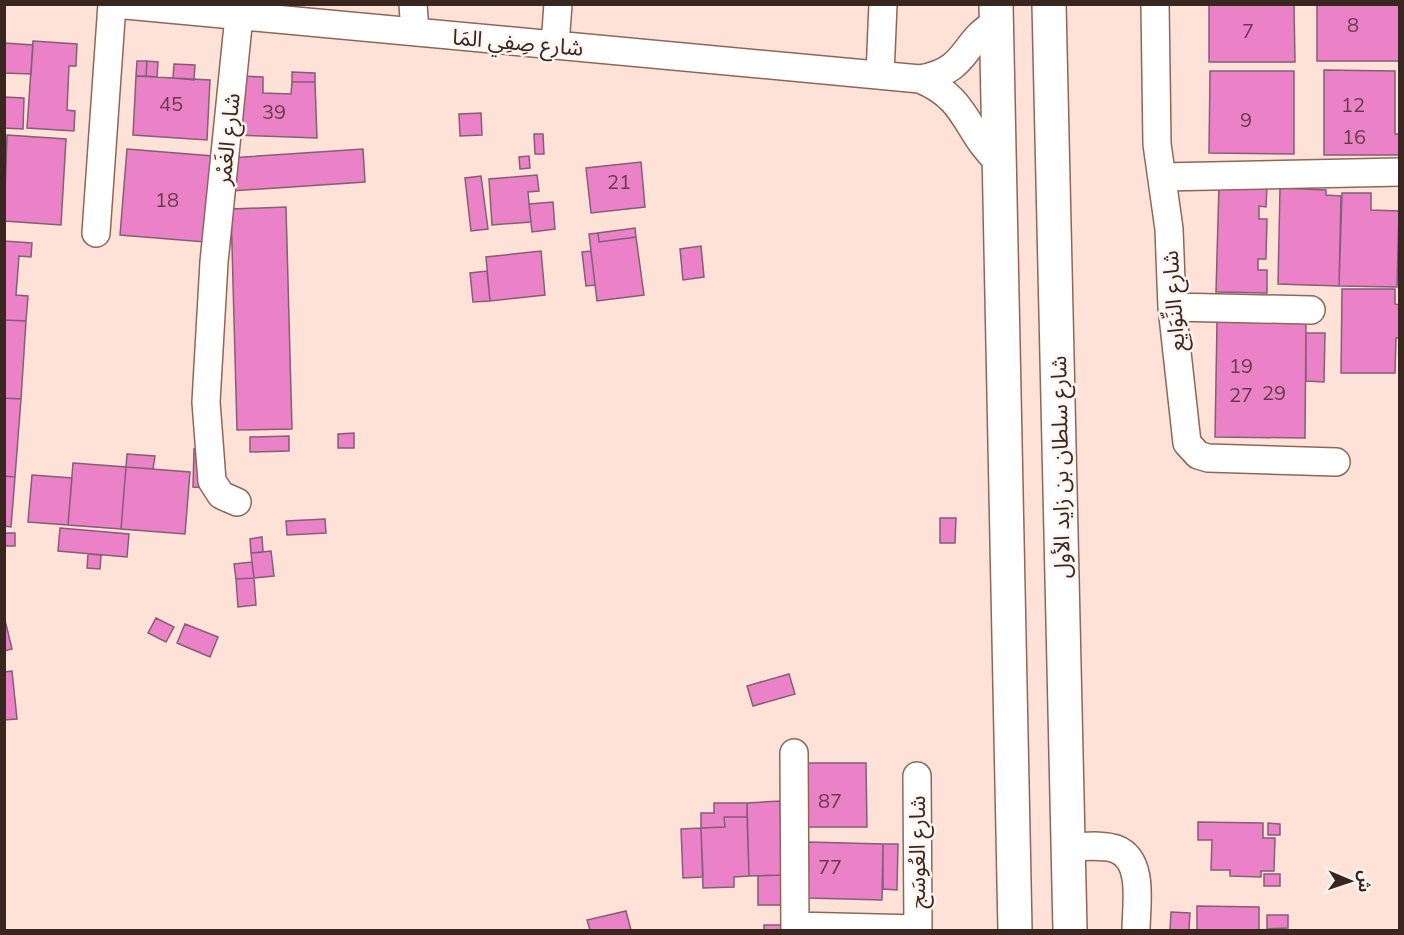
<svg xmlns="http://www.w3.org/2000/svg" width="1404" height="935" font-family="Mulish,'Noto Sans Arabic',sans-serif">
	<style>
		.building { fill: #eb82c8; stroke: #835e75; stroke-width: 1.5 }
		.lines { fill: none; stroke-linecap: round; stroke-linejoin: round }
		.minor-casing { stroke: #8f6656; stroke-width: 30 }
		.major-casing { stroke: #8f6656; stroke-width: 36 }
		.minor { stroke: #fff; stroke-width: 27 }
		.major { stroke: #fff; stroke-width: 33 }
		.labels { text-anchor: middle; stroke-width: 5; stroke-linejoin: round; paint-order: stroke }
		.number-label { font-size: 20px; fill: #653d49 }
		.street-label { font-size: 22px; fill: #38261f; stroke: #fef4f0 }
	</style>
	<rect width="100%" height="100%" fill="#ffe2d7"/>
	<path class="building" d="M1209 4H1294L1295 62H1209Z
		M1317 4H1400V61H1317Z
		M33 41 77 44 76 66H69L67 110 75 111 74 131 27 128Z
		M4 43 33 45 31 74 4 73Z
		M137 61H147L146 76H136Z
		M147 61 158 62 157 77 146 76Z
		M174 64 195 65 194 80 173 78Z
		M1324 70 1395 71V134H1400V155H1324Z
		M1210 71H1294V154L1209 153Z
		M292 72 315 73V82H292Z
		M136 76 210 80 207 140 133 135Z
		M243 76 263 77V93L291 94 292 82H315L317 138 234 135Z
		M4 97 24 98 23 129 4 128Z
		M481 113 482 135 460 136 459 114Z
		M534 134H543L544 154H535Z
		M7 135 66 139 61 225 4 221Z
		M127 149 213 156 205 242 120 235Z
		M363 149 365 182 231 191 229 158Z
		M529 156 530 168 520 169 519 157Z
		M641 162 645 207 591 213 586 168Z
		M537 175 539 191 528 192 531 222 492 225 489 179Z
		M481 176 488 229 471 231 465 178Z
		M1219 185 1267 186 1266 207 1259 206V219H1267L1266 259H1258V270H1267V293L1216 292Z
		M1280 188 1326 190V195L1341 196 1339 286 1278 284Z
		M1342 193H1371V210L1399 211 1397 287 1339 286Z
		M553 202 555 229 532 232 529 204Z
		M286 207 292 429 237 430 231 209Z
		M635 228 636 237 599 242 598 233Z
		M598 233 599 242 636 237 644 295 597 301 589 234Z
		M4 241 32 243 31 257 19 256 16 295 28 296 26 321 4 320Z
		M701 246 704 277 683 280 680 249Z
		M541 251 545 295 490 301 486 257Z
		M591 251 595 285 586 286 582 252Z
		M487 271 490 301 473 302 470 273Z
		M1342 289H1395V304L1400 305V338H1396L1395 373H1341Z
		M4 320 26 321 21 399 4 398Z
		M1217 321 1306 322 1305 438 1215 437Z
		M1306 333H1325L1324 382 1306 381Z
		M4 398 21 399 15 477 4 476Z
		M354 433V448H338V434Z
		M289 436V451L250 452V437Z
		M194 449H207L206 488 193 487Z
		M127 454 155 456 153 469 126 467Z
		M73 463 126 467 121 529 68 525Z
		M126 467 190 472 185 534 121 529Z
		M32 475 72 478 68 525 28 522Z
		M4 476 15 477 11 527 4 526Z
		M940 518H956L955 543H940Z
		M325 519 326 533 287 535 286 521Z
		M60 528 129 534 127 557 58 551Z
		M4 533H15V546H4Z
		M262 537 263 552 251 553 250 539Z
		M271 551 274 576 254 578 251 553Z
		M88 554 101 555 100 569 87 568Z
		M252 562 254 578 236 579 234 564Z
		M254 578 256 605 238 607 236 579Z
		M4 616 12 649 4 651Z
		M156 618 174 627 166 642 148 633Z
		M185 624 218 637 210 657 177 643Z
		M12 671 17 719 4 720V672Z
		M789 674 795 694 753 706 747 686Z
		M800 763H866L867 827H800Z
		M780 801 782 875 749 876 747 803Z
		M714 803H747V817H724L725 827 701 828V813H714Z
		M724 817H747L749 876 734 877V887L703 888 701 828 725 827Z
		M1198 822 1263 823V838H1275L1274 871H1261V877L1230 876V870H1211L1212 840H1198Z
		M1268 823 1280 824V835H1268Z
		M701 828 703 877 683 878 681 829Z
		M808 842 883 844 882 900 808 898Z
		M883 844H898L897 890 883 889Z
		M1264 874H1280V886H1264Z
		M782 875 783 905H758V876Z
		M1197 906 1259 907V930H1197Z
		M626 911 631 930H590L587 920Z
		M1171 912 1190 913 1189 930H1170Z
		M1267 915H1288V928L1267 929Z
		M764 925H788V930H764Z"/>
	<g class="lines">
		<defs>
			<path id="minor" d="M115 4 920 79C970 70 961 42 996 23
				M413 4 415 32
				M1155 4 1157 144 1169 229 1172 307 1187 443 1198 455 1208 458 1336 462
				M555 45 558 4
				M880 75 883 4
				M920 79C969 99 965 132 999 162
				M1162 177 1400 172
				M96 233 112 4
				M1172 307 1311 310
				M237 502 221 495 212 481 206 402 214 262 239 16
				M794 753 795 930
				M917 776 918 930
				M1069 847C1083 847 1102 844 1116 849 1145 860 1136 906 1136 930
				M795 926 918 929"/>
			<path id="major" d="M996 4 1015 930
				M1049 4 1070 930"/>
		</defs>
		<use href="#minor" class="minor-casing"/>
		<use href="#major" class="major-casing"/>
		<use href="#minor" class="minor"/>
		<use href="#major" class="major"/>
	</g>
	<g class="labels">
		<g class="number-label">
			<text x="1353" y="32">8</text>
			<text x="1248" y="38">7</text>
			<text x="171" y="111">45</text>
			<text x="1353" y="112">12</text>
			<text x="274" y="119">39</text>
			<text x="1246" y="127">9</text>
			<text x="1354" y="144">16</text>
			<text x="619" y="189">21</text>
			<text x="167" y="207">18</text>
			<text x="1241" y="373">19</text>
			<text x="1274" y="400">29</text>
			<text x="1241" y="402">27</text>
			<text x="830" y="808">87</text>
			<text x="830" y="874">77</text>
		</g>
		<g class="street-label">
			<text transform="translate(518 42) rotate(5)" y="8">شارع صِفِي المَا</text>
			<text transform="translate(227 139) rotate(-84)" y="8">شارع الغَمْر</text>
			<text transform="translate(1173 301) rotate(-94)" y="8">شارع النِّوَايِع</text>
			<text transform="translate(1060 467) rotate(-91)" y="8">شارع سلطان بن زايد الأول</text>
			<text transform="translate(917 852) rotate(-90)" y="8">شارع العُوسَج</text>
		</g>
	</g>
	<rect width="1404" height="935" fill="none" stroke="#38261f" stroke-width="12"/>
	<g transform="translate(1350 881) rotate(92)" stroke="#fef4f0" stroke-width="4.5" paint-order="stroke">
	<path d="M0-4.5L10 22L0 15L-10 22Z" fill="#38261f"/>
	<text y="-9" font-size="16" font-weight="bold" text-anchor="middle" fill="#38261f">ش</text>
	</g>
</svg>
